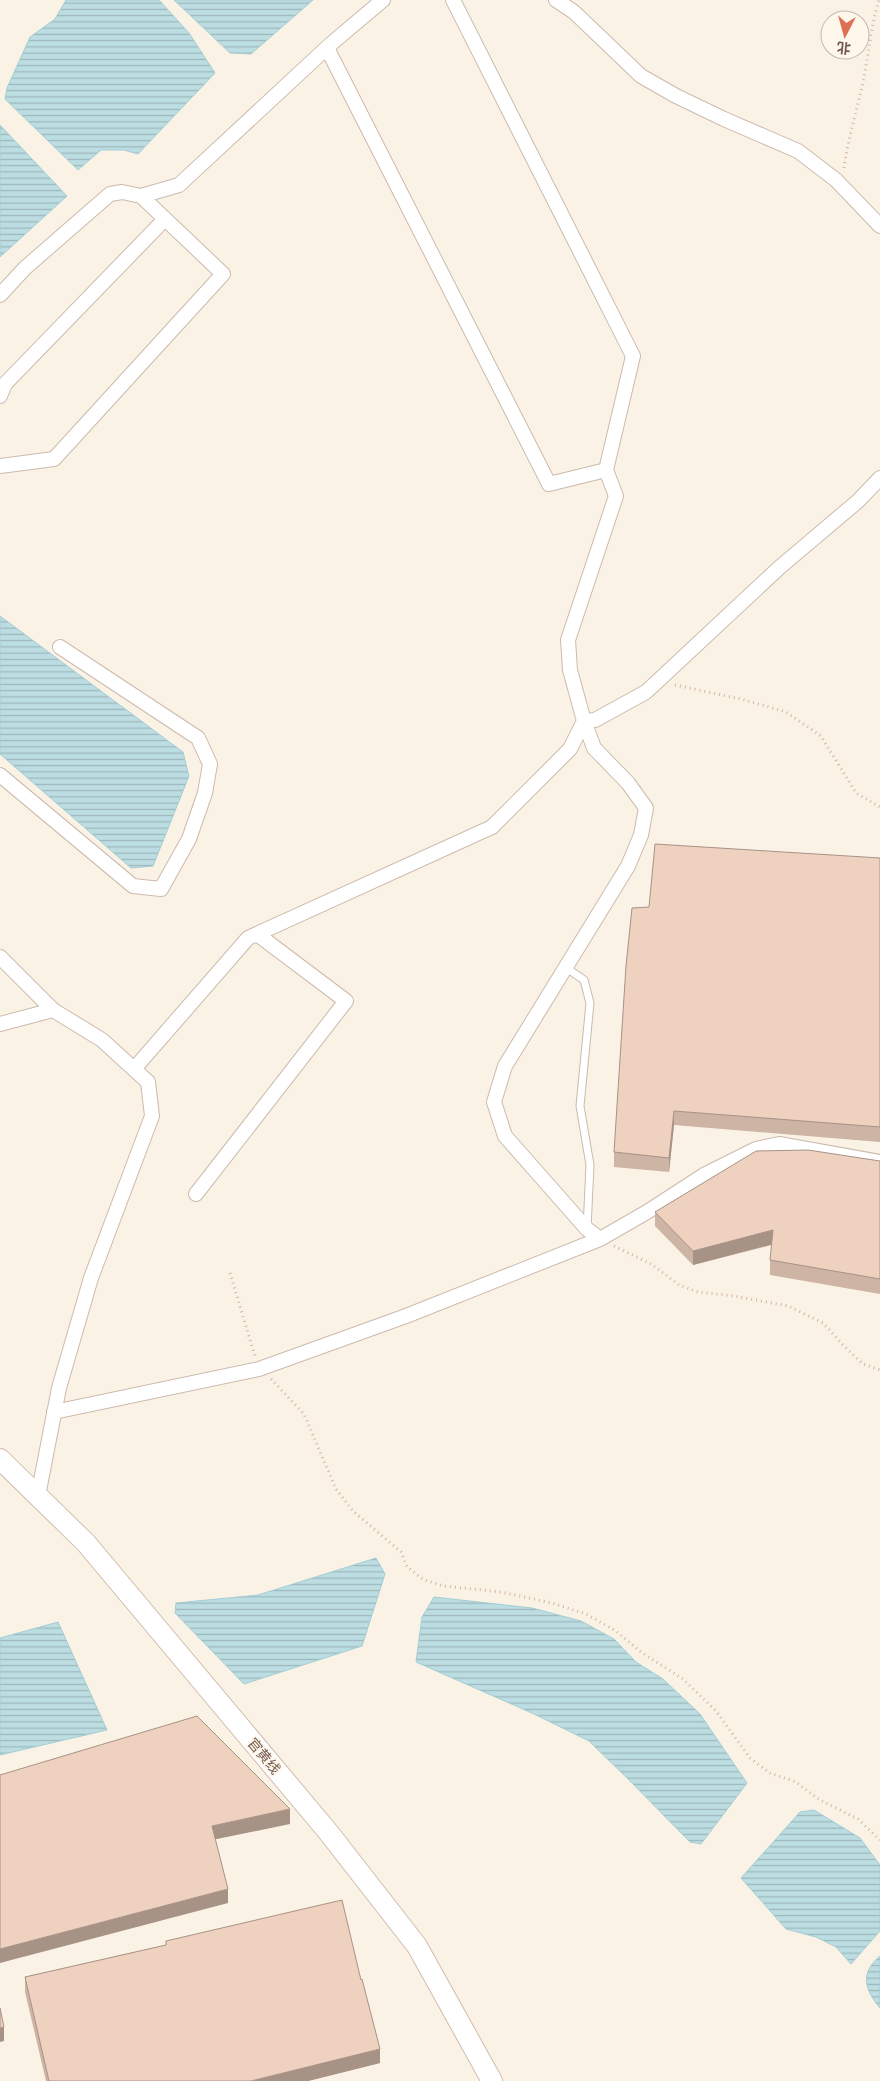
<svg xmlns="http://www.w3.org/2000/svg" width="880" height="2081" font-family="'DejaVu Sans','Noto Sans SC',sans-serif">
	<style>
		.water { fill: url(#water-rules); stroke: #a3ced4 }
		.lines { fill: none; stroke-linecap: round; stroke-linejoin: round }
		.lane-casing { stroke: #ccbaad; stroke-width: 9 }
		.street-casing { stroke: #ccbaad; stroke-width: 16 }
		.secondary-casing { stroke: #d1bcad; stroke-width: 22 }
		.path { stroke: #d3b5a3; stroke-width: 3; stroke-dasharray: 1 4; stroke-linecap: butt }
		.lane { stroke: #fff; stroke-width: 7 }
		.street { stroke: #fff; stroke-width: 14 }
		.secondary { stroke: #fff; stroke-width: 20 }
		.wall { fill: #ceb4a4 }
		.shaded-wall { fill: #a79286 }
		.building { fill: #efd1bf; stroke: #a79286 }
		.labels { text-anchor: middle; stroke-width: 4; stroke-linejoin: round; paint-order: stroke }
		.street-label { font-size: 14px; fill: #73594c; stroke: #fef7ec }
	</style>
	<defs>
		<pattern id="water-rules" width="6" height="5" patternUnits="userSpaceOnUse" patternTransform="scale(1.25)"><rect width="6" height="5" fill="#bcdee3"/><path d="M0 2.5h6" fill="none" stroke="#9db7ba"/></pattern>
	</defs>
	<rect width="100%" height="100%" fill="#fbf2e6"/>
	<path class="water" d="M66 0H159L189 33 215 73 138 154 124 150H101L78 170 5 99 7 88 30 37 55 19Z
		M174 0H313L251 54 230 53Z
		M0 125 67 196 0 257Z
		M0 616 183 752 189 776 153 866 131 868 0 754Z
		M376 1558 385 1574 362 1646 244 1684 175 1613 176 1603 258 1595Z
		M434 1597 532 1608 581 1621 614 1639 636 1662 663 1679 700 1714 747 1783 701 1844 690 1842 628 1779 589 1741 534 1714 416 1662 422 1617Z
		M58 1622 107 1730 0 1755V1638Z
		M814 1810 860 1838 880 1865V1931L851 1964 836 1947 816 1937 786 1929 741 1878 800 1812Z
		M880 1956V2008C864 1989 860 1973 880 1956Z"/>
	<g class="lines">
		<defs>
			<path id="lane" d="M565 967 584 980 590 1003 580 1106 590 1165 587 1229"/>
			<path id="street" d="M556 0 574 12 641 76 676 96 724 119 798 151 836 180 880 226
				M328 50 549 484 606 470 633 356 453 0
				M141 196 179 185 332 43 383 0
				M0 295 25 268 110 194 122 192 141 196 223 274 54 459 0 466
				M0 396 5 384 165 219
				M0 775 133 886 161 889 189 839 205 793 210 764 198 738 60 647
				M0 957 53 1010 102 1040 148 1082 152 1116 91 1278 59 1388 38 1496
				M0 1024 53 1010
				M134 1069 248 938 492 827 570 749 584 721 570 670 568 640 616 496 606 470
				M196 1194 346 1001 257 934
				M600 1239 647 1212 704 1175 756 1149 779 1144 880 1162
				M54 1412 259 1369 406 1316 600 1239 587 1229 505 1136 494 1102 505 1066 628 866 641 835 646 808 628 783 594 748 584 721 595 720 646 692 780 567 858 501 880 478"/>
			<path id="secondary" d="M0 1459 86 1543 329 1833 417 1946 492 2081"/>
		</defs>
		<use href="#lane" class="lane-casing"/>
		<use href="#street" class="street-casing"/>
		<use href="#secondary" class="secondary-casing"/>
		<path class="path" d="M844 168C848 137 858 108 864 77 869 51 871 25 879 0
			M675 685 741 699 786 712 821 736 856 793 880 807
			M614 1246 651 1264 679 1285 698 1292 734 1296 788 1306 823 1323 843 1345 863 1364 880 1370
			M230 1273 255 1356
			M271 1379 304 1414 336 1489 353 1511 401 1552 407 1567 424 1580 444 1586 501 1592 552 1603 586 1614 616 1631 641 1652 683 1679 716 1711 750 1758 770 1773 796 1782 820 1800 858 1819 880 1840"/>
		<use href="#lane" class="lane"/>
		<use href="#street" class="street"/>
		<use href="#secondary" class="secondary"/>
	</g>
	<path class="wall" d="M880 858V1142L674 1125 669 1172 614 1167V1152L649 907Z
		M880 1161V1294L770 1275V1260L772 1245 693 1265 655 1226V1212Z
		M166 1941 380 2063 308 2081H46L25 1992V1977L166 1945Z"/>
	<path class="shaded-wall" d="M674 1111V1125L669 1172V1158Z
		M773 1230V1244L693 1265V1251Z
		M290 1809V1824L212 1840V1826Z
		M228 1889V1903L0 1963V1949Z
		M4 2027V2041L0 2042V2028Z
		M380 2049V2063L308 2081H251Z"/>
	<path class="building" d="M655 844 880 858V1127L674 1111 669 1158 614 1152 626 966 632 908 649 907Z
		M808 1150 880 1161V1279L770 1260 773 1230 693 1251 655 1212 756 1151Z
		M197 1716 290 1809 212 1826 228 1889 0 1949V1775Z
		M342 1900 361 1980 362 1979 380 2049 251 2081H49L25 1977 166 1945V1941Z
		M0 2008 4 2027 0 2028Z"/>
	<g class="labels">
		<g class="street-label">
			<text transform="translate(264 1756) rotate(50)" y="5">官黄线</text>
		</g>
	</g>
	<g transform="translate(845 35) rotate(186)"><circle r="24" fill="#fef7ec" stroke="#c6b8ac"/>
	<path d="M0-4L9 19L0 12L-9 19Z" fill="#dd6f53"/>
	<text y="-8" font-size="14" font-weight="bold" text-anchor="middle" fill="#73594c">北</text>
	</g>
</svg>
